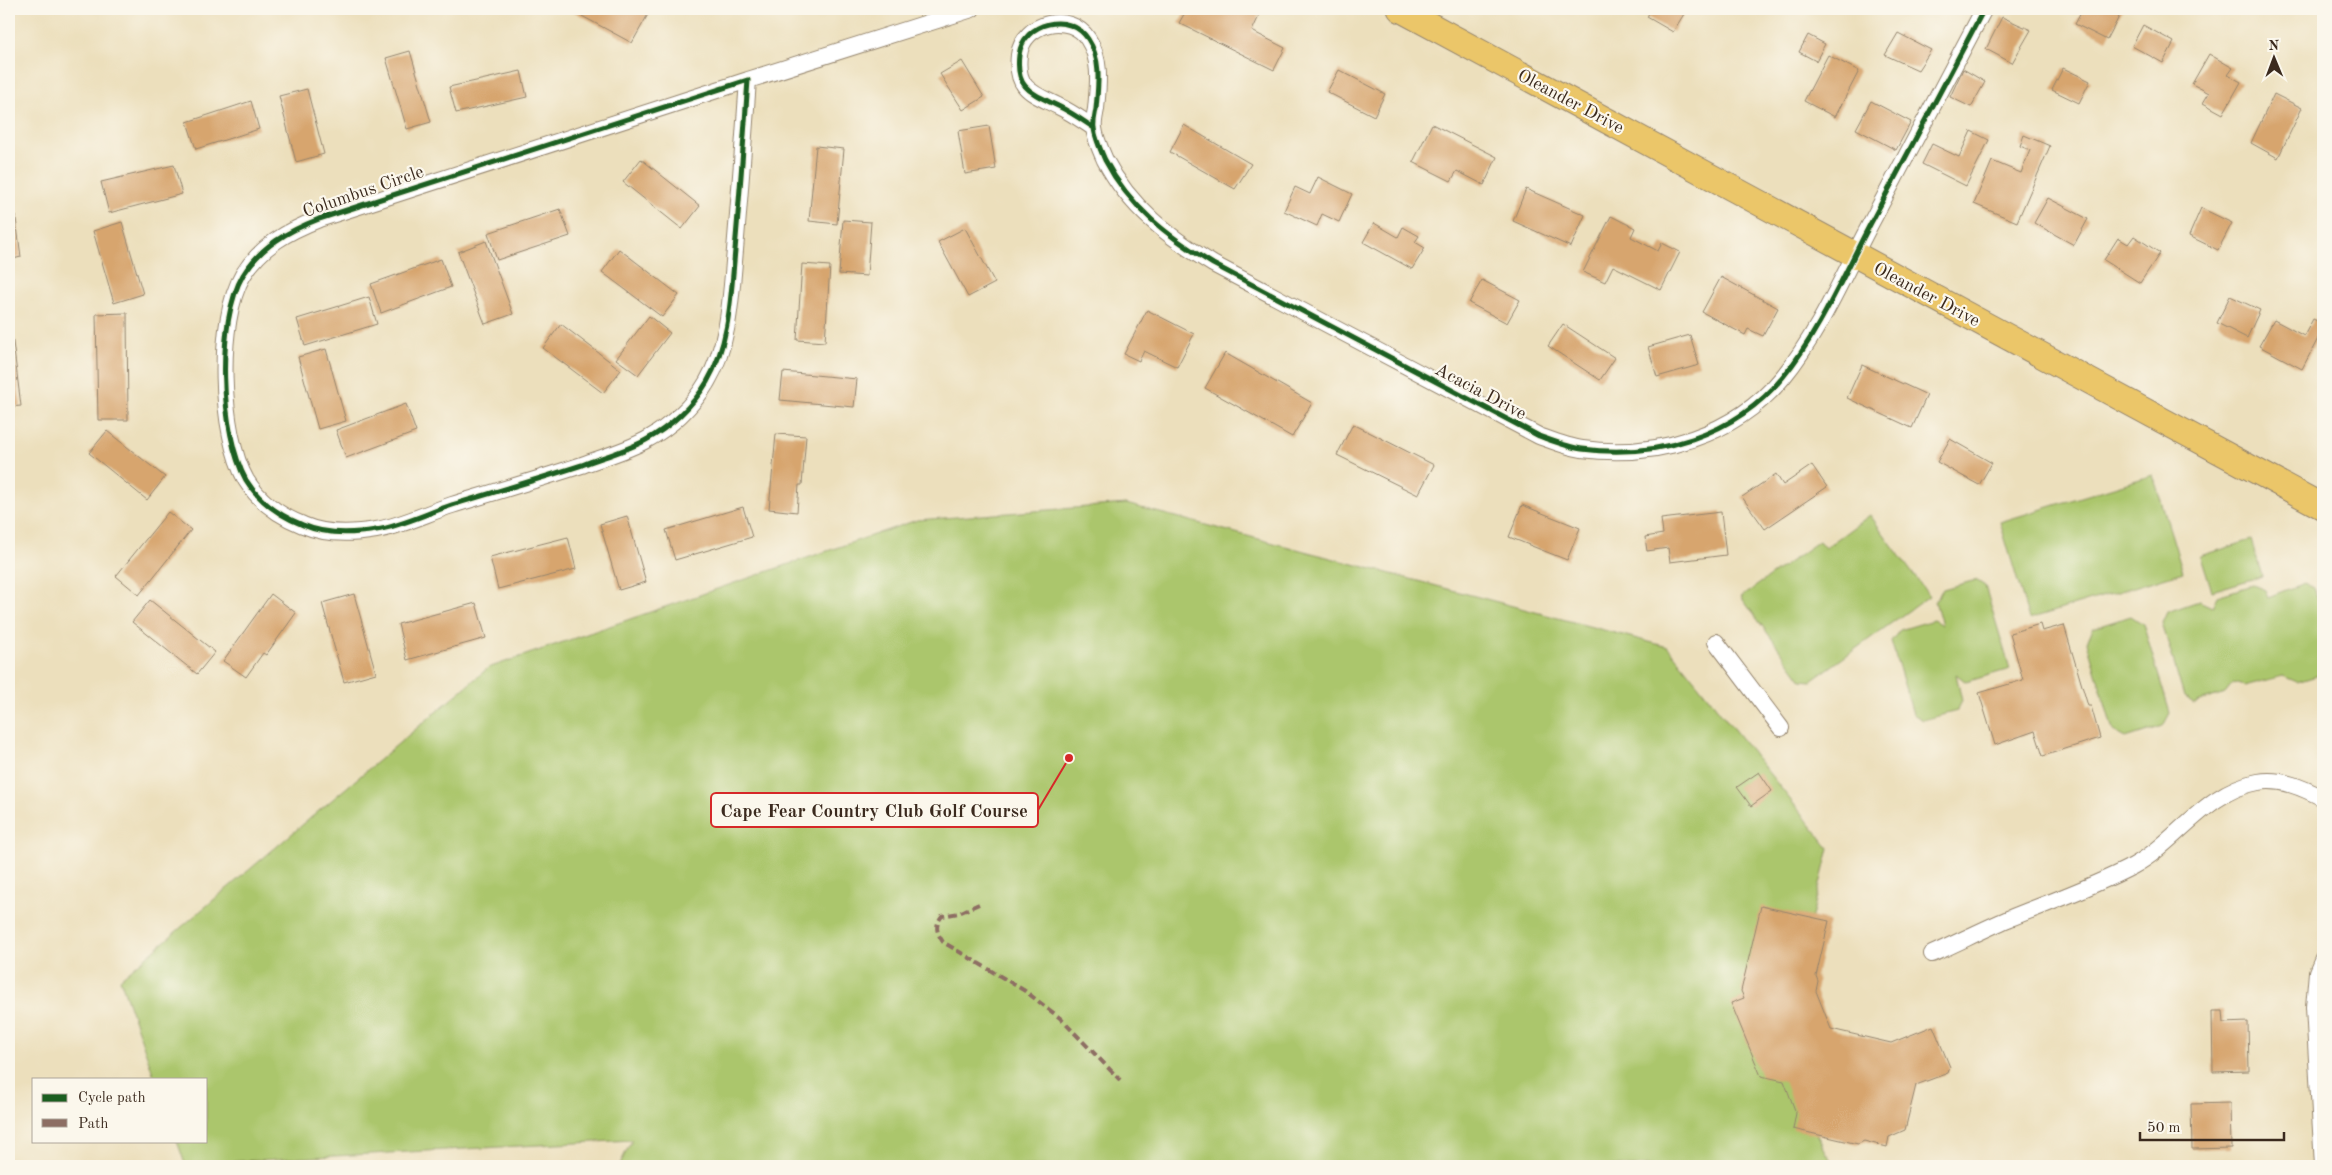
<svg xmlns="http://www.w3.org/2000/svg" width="2332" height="1175" font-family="'Old Standard TT',serif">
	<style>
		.green { fill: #abc66c; stroke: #737845 }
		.building { fill: #d7a56e }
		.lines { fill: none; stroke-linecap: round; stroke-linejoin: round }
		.minor-casing { stroke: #94846d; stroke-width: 18 }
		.primary-casing { stroke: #94846d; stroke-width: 27 }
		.minor { stroke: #fff; stroke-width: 16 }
		.primary { stroke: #ebc669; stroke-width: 25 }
		.quiet { stroke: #8d6e63; stroke-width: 4; stroke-dasharray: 8 4; stroke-linecap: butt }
		.cycleway-casing { stroke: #fbf7ec; stroke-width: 8 }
		.cycleway { stroke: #1b5e20; stroke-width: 5 }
		.labels { text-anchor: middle; stroke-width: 4.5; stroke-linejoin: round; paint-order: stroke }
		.street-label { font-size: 18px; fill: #3b2a1e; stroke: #fbf7ec }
		.leader { fill: none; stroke: #d62828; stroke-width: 2 }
		.callout-dot { fill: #d62828; stroke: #fbf7ec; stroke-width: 2 }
		.callout { fill: #fbf7ec; stroke: #d62828; stroke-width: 2 }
		.callout-label { font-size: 19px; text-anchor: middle; font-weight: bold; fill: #3b2a1e }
	</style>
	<rect width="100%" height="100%" fill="#fbf7ec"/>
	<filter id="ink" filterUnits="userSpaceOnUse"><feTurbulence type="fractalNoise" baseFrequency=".02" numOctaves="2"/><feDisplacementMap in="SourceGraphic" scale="10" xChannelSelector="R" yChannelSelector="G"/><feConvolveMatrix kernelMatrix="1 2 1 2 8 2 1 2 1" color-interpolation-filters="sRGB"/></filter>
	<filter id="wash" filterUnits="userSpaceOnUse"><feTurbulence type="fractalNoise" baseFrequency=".0096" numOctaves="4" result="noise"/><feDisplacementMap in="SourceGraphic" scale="20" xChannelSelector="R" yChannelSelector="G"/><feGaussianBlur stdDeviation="1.12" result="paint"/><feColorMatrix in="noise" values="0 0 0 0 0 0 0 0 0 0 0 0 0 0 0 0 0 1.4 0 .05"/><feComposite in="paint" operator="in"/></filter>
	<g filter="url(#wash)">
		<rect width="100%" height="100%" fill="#ecdfbc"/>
		<path class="green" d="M2153 475 2183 572 2029 619 2000 522Z
			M1126 504 1668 647 1829 848 1776 1061 1834 1166H619L632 1140 185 1164 177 1141H206V1079H155L120 979 488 668 917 520Z
			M1870 515 1929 596 1811 681 1802 680 1741 597 1819 541 1825 548Z
			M2251 540 2262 576 2212 591 2201 556Z
			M1976 580 1985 586 2010 669 1966 682 1956 674 1962 701 1957 711 1923 720 1913 714 1891 641 1900 630 1933 620 1942 625 1935 601 1943 589Z
			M2304 583 2314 588 2323 619V674L2297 682 2283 676 2244 686 2233 683 2225 693 2194 703 2184 697 2162 623 2167 612 2199 601 2212 607 2217 596 2253 585 2265 590 2268 597Z
			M2131 616 2143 624 2170 713 2163 726 2126 738 2113 731 2087 642 2093 628Z"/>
		<g id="blocks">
			<path class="building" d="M569 9H651L632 43Z
				M1187 9H1245L1259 16 1252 31 1285 48 1274 70 1179 23Z
				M1651 9H1687L1673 32 1647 17Z
				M2083 9H2123L2107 40 2075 24Z
				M2002 17 2031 30 2012 63 1986 49Z
				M2143 25 2174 42 2163 63 2132 46Z
				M1898 33 1931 50 1918 70 1885 55Z
				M1808 35 1825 44 1816 61 1799 52Z
				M410 51 431 122 407 129 386 58Z
				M2209 54 2233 68 2228 75 2241 82 2223 114 2203 103 2209 93 2192 84Z
				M1828 55 1859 71 1835 117 1804 101Z
				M962 61 984 97 963 110 940 74Z
				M2063 68 2090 81 2079 103 2052 90Z
				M1963 69 1985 82 1971 107 1950 97Z
				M1339 70 1385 94 1374 116 1327 92Z
				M521 71 527 97 456 113 449 87Z
				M307 89 324 154 296 162 279 96Z
				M2274 94 2302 108 2278 158 2251 143Z
				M251 101 259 129 196 149 187 122Z
				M1871 101 1911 122 1896 150 1856 129Z
				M1432 124 1497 157 1484 185 1457 171 1451 181 1413 162Z
				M1184 125 1251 164 1235 189 1170 152Z
				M989 126 996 169 965 174 958 131Z
				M1971 131 1989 140 1966 186 1922 164 1932 144 1959 157Z
				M2024 135 2050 146 2017 222 1974 204 1992 161 2021 173 2030 150 2020 146Z
				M816 146 844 149 837 224 809 221Z
				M641 159 700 206 682 229 623 182Z
				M9 164 21 257 9 260Z
				M174 165 182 194 109 213 101 182Z
				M1318 177 1352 194 1339 222 1322 214 1317 226 1284 211 1295 187 1310 194Z
				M1526 189 1585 215 1571 247 1513 221Z
				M2048 198 2088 219 2074 245 2034 223Z
				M2201 208 2232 223 2218 250 2189 236Z
				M560 209 570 236 497 260 488 233Z
				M1611 216 1635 228 1631 237 1658 251 1662 243 1680 252 1661 290 1613 266 1605 282 1583 272Z
				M843 220 871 222 867 276 839 274Z
				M122 222 143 294 114 303 93 231Z
				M1374 223 1398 237 1403 227 1419 236 1415 242 1425 248 1412 269 1363 242Z
				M965 228 995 283 968 297 938 242Z
				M2134 236 2160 253 2140 283 2104 260 2118 238 2128 244Z
				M486 241 513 314 485 324 458 252Z
				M619 249 679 295 662 317 602 272Z
				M441 259 451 287 381 313 371 284Z
				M802 264 830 266 825 342 797 340Z
				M1721 277 1778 308 1763 336 1748 329 1745 335 1702 312Z
				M1482 280 1520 300 1507 323 1469 303Z
				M2230 296 2260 310 2247 338 2217 323Z
				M369 297 377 324 305 346 297 319Z
				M9 310 21 406 9 407Z
				M1147 310 1194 334 1177 367 1144 351 1139 361 1124 354Z
				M127 313 128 420H98L96 314Z
				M649 316 670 333 638 375 616 359Z
				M2313 319 2323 324V329L2302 369 2259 346 2274 320 2304 336Z
				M561 324 621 370 603 393 543 348Z
				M1563 324 1615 358 1600 380 1548 346Z
				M1690 335 1699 365 1657 377 1648 347Z
				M326 349 346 421 318 429 298 357Z
				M1225 353 1312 403 1292 437 1205 388Z
				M1862 365 1927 395 1912 428 1847 398Z
				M783 372 857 379 854 407 780 400Z
				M406 404 416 432 346 458 336 430Z
				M1353 424 1434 465 1418 495 1337 455Z
				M107 431 165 477 147 500 89 453Z
				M776 434 806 436 802 485H799L797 512 769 509Z
				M1950 439 1992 463 1979 485 1937 462Z
				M1812 465 1827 487 1765 529 1742 497 1776 474 1783 485Z
				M1522 505 1580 528 1567 560 1509 537Z
				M743 507 752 537 675 560 666 530Z
				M168 512 191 530 139 595 116 576Z
				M1721 512 1726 555 1670 562 1668 548 1647 551 1645 537 1663 534 1661 519Z
				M627 516 646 582 619 590 600 524Z
				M568 537 576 569 498 589 490 557Z
				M271 594 296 613 266 655 263 653 246 677 223 661Z
				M354 594 376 673 344 682 322 603Z
				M150 600 215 652 197 674 132 622Z
				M476 603 486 638 407 660 398 624Z
				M2040 624 2042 631 2064 625 2088 706H2091L2100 738 2043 756 2035 731 1995 745 1979 693 2023 680 2010 633Z
				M1759 772 1772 791 1751 806 1737 787Z
				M1761 906 1829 921 1816 976 1818 981 1816 991 1831 1029 1891 1043 1933 1026 1950 1067 1948 1073 1916 1085 1905 1130 1889 1137 1887 1147 1864 1141 1858 1144 1793 1129 1796 1113 1784 1081 1761 1076 1731 1003 1744 998 1741 991Z
				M2212 1011H2223L2224 1023 2248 1022 2249 1071 2213 1072Z
				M2230 1103 2231 1148 2192 1149 2191 1104Z"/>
		</g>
	</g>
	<g filter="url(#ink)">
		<use href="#blocks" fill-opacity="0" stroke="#94846d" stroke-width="1"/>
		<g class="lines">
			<defs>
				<path id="minor" d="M748 80C744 136 740 193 735 250 731 294 730 343 707 382 693 406 670 427 646 440 626 451 603 457 582 465 539 479 495 492 452 505 427 513 402 526 376 530 352 534 326 535 303 525 280 516 259 501 246 480 220 434 216 321 243 275 261 246 288 231 319 219Z
					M748 80 972 9
					M1094 128C1082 120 1071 112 1058 106 1032 93 1015 89 1019 55 1023 22 1070 11 1088 39 1102 60 1098 86 1096 109 1095 115 1093 122 1094 128 1095 138 1101 151 1105 160 1130 208 1169 237 1213 264L1539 436C1553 441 1568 447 1582 449 1656 459 1735 436 1783 377 1820 332 1845 271 1873 219 1910 149 1947 79 1984 9
					M1716 642 1781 728
					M1932 954C1957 943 1982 930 2008 919 2050 902 2093 887 2133 866 2177 842 2206 791 2258 782 2282 778 2303 788 2323 798
					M2323 1166 2314 1007 2317 972 2323 958"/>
				<path id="primary" d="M1400 9 2323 507"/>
			</defs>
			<use href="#minor" class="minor-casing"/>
			<use href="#primary" class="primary-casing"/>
			<use href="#minor" class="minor"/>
			<use href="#primary" class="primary"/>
			<path class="quiet" d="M979 904 959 913 942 916C934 926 937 933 943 942L1025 991 1060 1018 1120 1080"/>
			<defs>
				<path id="cycleway" d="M748 80C744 136 740 193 735 250 731 294 730 343 707 382 693 406 670 427 646 440 626 451 603 457 582 465 539 479 495 492 452 505 427 513 402 526 376 530 352 534 326 535 303 525 280 516 259 501 246 480 220 434 216 321 243 275 261 246 288 231 319 219Z
					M1094 128C1082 120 1071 112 1058 106 1032 93 1015 89 1019 55 1023 22 1070 11 1088 39 1102 60 1098 86 1096 109 1095 115 1093 122 1094 128 1095 138 1101 151 1105 160 1130 208 1169 237 1213 264L1539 436C1553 441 1568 447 1582 449 1656 459 1735 436 1783 377 1820 332 1845 271 1873 219 1910 149 1947 79 1984 9"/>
			</defs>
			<use href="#cycleway" class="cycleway-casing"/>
			<use href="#cycleway" class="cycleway"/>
		</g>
	</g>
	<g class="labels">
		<g class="street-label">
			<text transform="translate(1571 101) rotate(28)" y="6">Oleander Drive</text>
			<text transform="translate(363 191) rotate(-19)" y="6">Columbus Circle</text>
			<text transform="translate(1927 294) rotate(28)" y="6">Oleander Drive</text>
			<text transform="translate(1481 391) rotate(28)" y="6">Acacia Drive</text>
		</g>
	</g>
	<path class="leader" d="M1069 758L1038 810"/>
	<circle class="callout-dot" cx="1069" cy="758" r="5"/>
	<rect class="callout" x="711" y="793" width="327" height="34" rx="5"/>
	<g class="callout-label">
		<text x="874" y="817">Cape Fear Country Club Golf Course</text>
	</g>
	<rect width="2332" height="1175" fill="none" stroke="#fbf7ec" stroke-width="30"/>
	<rect x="32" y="1078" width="175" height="65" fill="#fbf7ec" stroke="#aea59a"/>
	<rect x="42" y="1094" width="25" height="8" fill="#1b5e20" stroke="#aea59a"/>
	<text x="78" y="1102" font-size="15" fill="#3b2a1e">Cycle path</text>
	<rect x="42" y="1119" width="25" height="8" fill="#8d6e63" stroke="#aea59a"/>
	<text x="78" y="1128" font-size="15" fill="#3b2a1e">Path</text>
	<g transform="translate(2274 58) rotate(359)" stroke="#fbf7ec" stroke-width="4" paint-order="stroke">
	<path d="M0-4L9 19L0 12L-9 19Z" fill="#3b2a1e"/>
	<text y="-8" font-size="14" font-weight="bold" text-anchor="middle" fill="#3b2a1e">N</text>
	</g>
	<path d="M2140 1132v8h144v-8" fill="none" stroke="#3b2a1e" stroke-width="2.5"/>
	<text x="2147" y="1132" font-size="15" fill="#3b2a1e" stroke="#fbf7ec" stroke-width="4" paint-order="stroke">50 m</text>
</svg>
